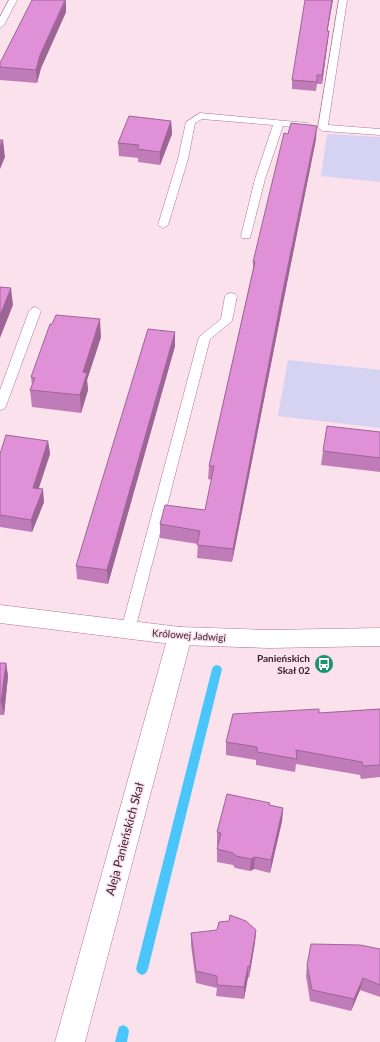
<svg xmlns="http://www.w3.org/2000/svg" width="380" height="1042" font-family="Lato,sans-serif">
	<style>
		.green { fill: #d5d2f2 }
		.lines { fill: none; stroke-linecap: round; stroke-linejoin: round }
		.stream { fill: #4ac6fc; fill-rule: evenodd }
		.service-casing { stroke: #b07690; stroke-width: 1 }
		.minor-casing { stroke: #b07690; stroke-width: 1 }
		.tertiary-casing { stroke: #b07690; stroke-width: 1 }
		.service { fill: #fff; fill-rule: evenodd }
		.minor { fill: #fff; fill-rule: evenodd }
		.tertiary { fill: #fff; fill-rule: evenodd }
		.wall { fill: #c07cb9 }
		.shaded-wall { fill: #9c6596 }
		.building { fill: #df90d7; stroke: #9c6596 }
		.labels { text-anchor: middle; stroke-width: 3; stroke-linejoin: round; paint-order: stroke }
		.street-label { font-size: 10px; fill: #3a232e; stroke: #fbe1ec }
		.poi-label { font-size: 10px; font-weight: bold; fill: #3a232e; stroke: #fbe1ec; text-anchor: end }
		.near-street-label { font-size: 12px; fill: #3a232e; stroke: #fbe1ec }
	</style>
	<rect width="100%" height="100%" fill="#fbe1ec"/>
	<path class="green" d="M327 134 380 137V182L321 176Z
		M288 360 380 370V428L278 416Z"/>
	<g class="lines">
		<path class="stream" d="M217 665 220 666 222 669 148 969 146 973 142 975 138 973 136 969 212 669 214 666Z
			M123 1025 127 1027 129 1031 127 1042H115L119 1027Z"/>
		<defs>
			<path id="service" d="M9 0H17L4 25 0 28V17Z
				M339 0H347L328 125 380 129V135L323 131 318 128Z
				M200 113 307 123 312 126 307 129 283 126 265 179 250 238H242L241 236 255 179 273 125 202 119 195 123 188 159 168 225 163 228 158 225 178 159 186 122Z
				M231 293 235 294 237 296 232 321 210 339 135 630 133 634 128 635 123 634 121 630 199 337 221 319 225 296 227 294Z
				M35 307 39 309 41 311 6 406 4 409 0 410V390L29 311 31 309Z"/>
			<path id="minor" d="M180 627 188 629 192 636 85 1042H55L168 636 172 629Z"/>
			<path id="tertiary" d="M0 605 180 627 269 630 380 628V646L269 648 180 645 0 623Z"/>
		</defs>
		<use href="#service" class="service-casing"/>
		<use href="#minor" class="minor-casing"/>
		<use href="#tertiary" class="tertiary-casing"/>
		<use href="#service" class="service"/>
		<use href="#minor" class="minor"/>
		<use href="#tertiary" class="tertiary"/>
	</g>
	<path class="wall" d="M66 0V12L41 68 37 83 0 80V63Z
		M328 31V39L322 84H317L316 91 292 89V80Z
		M171 121 172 134 160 165 138 162V158L119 156 118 143Z
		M316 139 283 303 232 562 197 558 198 544 160 538V524L205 510 212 480 208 479 209 466 253 269V262Z
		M175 332V346L108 584 77 579 76 566Z
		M101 337 87 380 88 390 81 413 32 407 30 390 32 385 31 377Z
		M380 432V472L321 465 323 451Z
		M48 441 50 454 38 489 44 502 32 532 0 527V454Z
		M0 663H6L8 676 4 715H0Z
		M380 709V777L361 779 360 775 296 764 295 772 256 765V760L226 755V742L319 713Z
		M270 805 283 808 282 821 270 873 254 869 250 871 235 868 233 865 217 862V849L218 845H217V832Z
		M256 930 255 942 249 978 248 977 244 999 216 996 217 988 196 983 191 945V933Z
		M380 949V997L360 990 351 1011 310 1001 306 976 307 965Z"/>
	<path class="shaded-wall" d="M66 0V12L41 68 37 83 36 70 40 55Z
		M332 0H333L326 39 327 31Z
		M329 31 328 39 322 84V75Z
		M171 121 172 134 160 165V152Z
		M317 126 316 139 283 303 232 562 233 549 283 290Z
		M3 140 5 157 0 169V147Z
		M11 288 13 305 0 338V315Z
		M100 319 101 337 87 380 88 390 81 413 80 395 83 372Z
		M175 332V346L108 584 107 570Z
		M48 441 50 454 35 500 33 488Z
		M43 489 44 502 32 532 31 520Z
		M6 663 8 676 4 715 1 702Z
		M283 808 282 821 270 873 271 860Z
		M255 857 254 869 250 871 251 859Z
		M256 930 255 942 249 978 250 966Z
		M248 966V977L244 999V987Z
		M363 978 360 990 351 1011 354 999Z"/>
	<path class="building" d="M32 0H65L40 55 36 70 0 67V63Z
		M305 0H332L327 31H329L322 75H317V82L292 80Z
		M129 116 171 121 160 152 137 149 139 145 118 143Z
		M291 123 317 126 283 290 233 549 197 545 200 531 160 524 165 505 205 510 214 466H209L255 262H253L284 133 288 134Z
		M0 140H3L0 147Z
		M0 287 11 288 0 315Z
		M56 315 100 319 83 372 87 373 80 395 30 390 35 378 31 377 50 324H52Z
		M148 329 175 332 107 570 76 566Z
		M327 426 380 432V458L323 451Z
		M6 435 48 441 33 488 43 489 31 520 0 515V454Z
		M0 663H6L1 702H0Z
		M319 709V713L380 709V765L363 766 362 762 296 750 297 759 257 752V747L226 742 233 714Z
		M227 794 270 803 269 805 283 808 271 860 255 857 251 859 236 856 233 853 217 849 221 833 217 832Z
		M230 915 246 921 256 930 250 966H248L244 987 217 985V976L196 971 191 933 217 930 219 922 229 921Z
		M311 944 360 945 380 949V985L363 978 354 999 312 990 307 965Z"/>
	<defs>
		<symbol id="bus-disc" viewBox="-11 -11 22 22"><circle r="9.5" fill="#1d9173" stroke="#fbe1ec"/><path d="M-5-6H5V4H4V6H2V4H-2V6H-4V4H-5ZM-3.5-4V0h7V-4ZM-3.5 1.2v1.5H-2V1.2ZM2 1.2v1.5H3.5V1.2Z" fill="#fff"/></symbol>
	</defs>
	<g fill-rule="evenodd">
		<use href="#bus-disc" x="313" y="653" width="22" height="22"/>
	</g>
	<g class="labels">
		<g class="street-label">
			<text transform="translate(189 635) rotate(4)" y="4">Królowej Jadwigi</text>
		</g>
		<g class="poi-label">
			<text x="310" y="662">Panieńskich<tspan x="310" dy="12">Skał 02</tspan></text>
		</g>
		<g class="near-street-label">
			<text transform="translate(125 839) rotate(-75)" y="4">Aleja Panieńskich Skał</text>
		</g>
	</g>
</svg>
